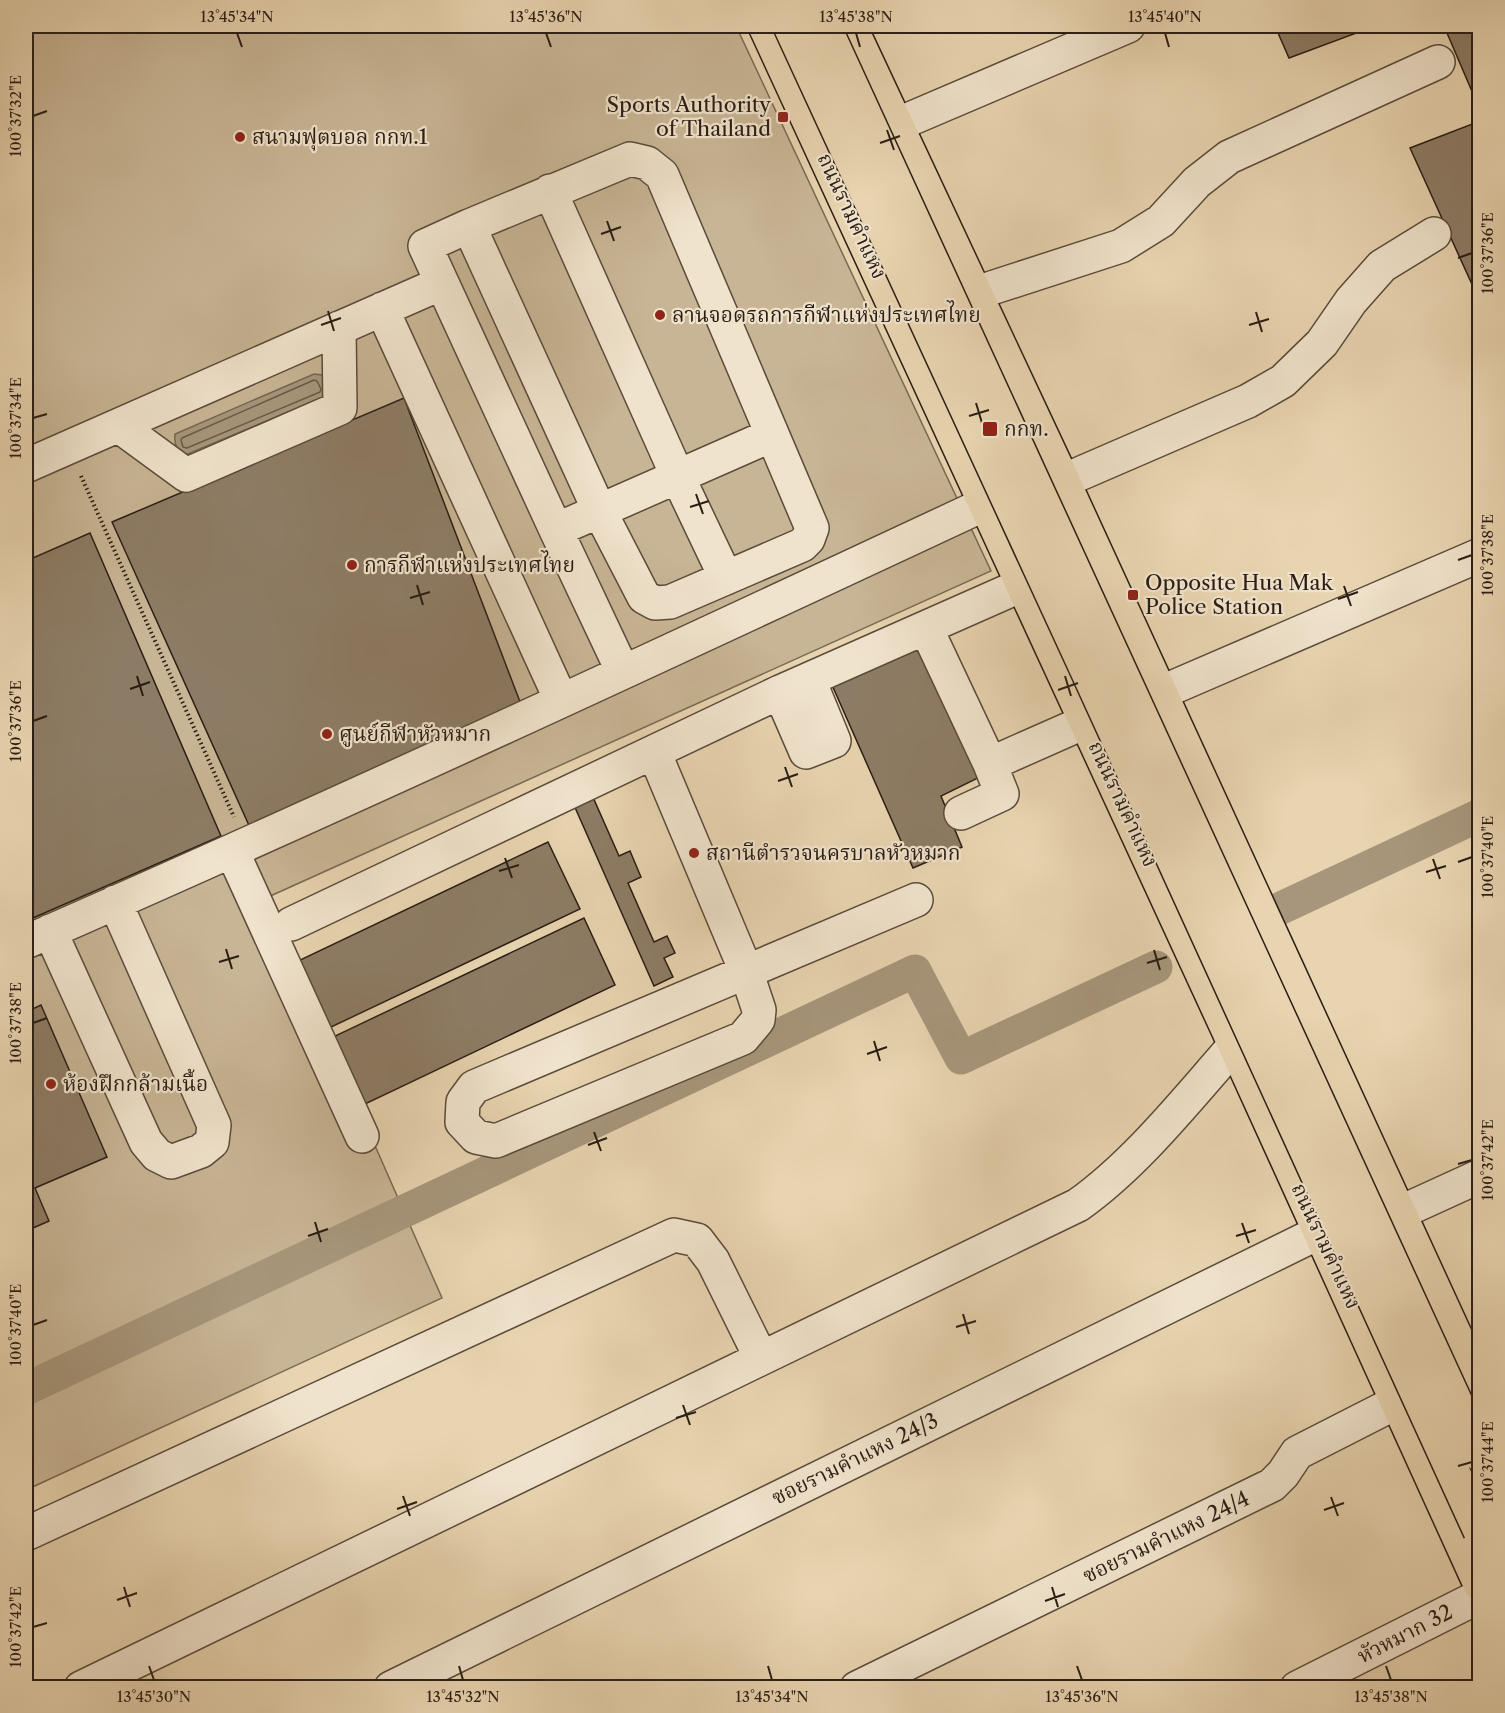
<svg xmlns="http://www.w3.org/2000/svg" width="1505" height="1713" font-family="'Libre Caslon Text','Noto Serif Thai',serif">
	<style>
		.green { fill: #c8b595; stroke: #796954; stroke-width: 1.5 }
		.water { fill: #a7967b; stroke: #756652; stroke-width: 1.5 }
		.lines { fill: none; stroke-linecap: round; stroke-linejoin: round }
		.shore { stroke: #685a48; stroke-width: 1.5 }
		.canal { stroke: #a7967b; stroke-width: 33 }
		.building { fill: #8d7c65; stroke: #2a1d14; stroke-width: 1.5 }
		.minor-casing { stroke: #5a4b3b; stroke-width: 36 }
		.major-casing { stroke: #2a1d14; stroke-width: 36 }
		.path { stroke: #2a1d14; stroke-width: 4; stroke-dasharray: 1.5 3; stroke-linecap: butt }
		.minor { stroke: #f0e3cc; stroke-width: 33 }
		.major { stroke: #e8d4b0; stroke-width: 33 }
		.major-bridge-casing { stroke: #2a1d14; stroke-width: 36; stroke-linecap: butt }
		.major-bridge { stroke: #e8d4b0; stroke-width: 33 }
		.ticks { fill: none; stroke: #2a1d14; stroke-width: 2 }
		.poi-dot { fill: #8f2418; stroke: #f0e3cc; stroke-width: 2 }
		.labels { text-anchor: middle; stroke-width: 4.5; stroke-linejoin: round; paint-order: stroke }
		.poi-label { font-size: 21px; fill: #2a1d14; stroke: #f0e3cc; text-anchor: start }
		.street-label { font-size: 21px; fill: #2a1d14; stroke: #f0e3cc }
		.neatline { fill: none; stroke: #2a1d14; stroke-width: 2 }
		.ticks-label { font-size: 15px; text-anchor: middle; fill: #2a1d14 }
	</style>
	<rect width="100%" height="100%" fill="#e8d4b0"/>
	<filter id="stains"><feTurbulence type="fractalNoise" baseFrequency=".00333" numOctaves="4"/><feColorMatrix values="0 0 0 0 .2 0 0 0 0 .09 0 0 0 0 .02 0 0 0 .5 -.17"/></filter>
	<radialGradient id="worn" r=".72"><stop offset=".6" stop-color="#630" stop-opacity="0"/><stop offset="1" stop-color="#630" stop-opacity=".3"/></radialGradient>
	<path class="green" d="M26 26H736L991 571 266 898 442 1298 26 1490Z"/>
	<path class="water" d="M314 374 322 375 326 383V396L183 456C176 450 174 443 175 434Z"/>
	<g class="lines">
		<path class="shore" d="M314 380 317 381 321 389 320 392 187 448 183 447 181 440 182 438Z"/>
		<path class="canal" d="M1279 909 1480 815
			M26 1389 915 971 961 1058 1156 967"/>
	</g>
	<path class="building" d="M1275 26H1375L1289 58Z
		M1444 26H1480V110Z
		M1480 121V302L1410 148Z
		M404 398 522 707 252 832 112 522Z
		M90 533 221 836 26 921V561Z
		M923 633 986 774 941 796 962 847 913 868 828 676Z
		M592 795 619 856 630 851 641 877 628 883 654 942 667 936 675 953 664 958 673 977 654 986 573 803Z
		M548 842 580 909 329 1028 298 961Z
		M584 918 615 985 365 1104 333 1037Z
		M41 1005 107 1157 35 1188 49 1221 26 1231V1012Z"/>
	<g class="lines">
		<defs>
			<path id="minor" d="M896 125 1128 26
				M630 159 647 163 662 175 812 528 808 539 802 545 670 602 655 603 644 597 599 510 469 226Z
				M550 191 677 475 726 578
				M469 226 425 246 556 530 623 672
				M976 293 1121 246 1161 221 1197 182 1229 157 1438 62
				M382 309 561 700
				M119 426 186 475 340 408 339 328
				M26 466 442 283
				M1063 481 1248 401 1283 381 1322 343 1351 301 1382 266 1434 234
				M556 530 772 435
				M926 628 990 764
				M780 692 806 752 834 741 809 680
				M1160 693 1480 555
				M654 752 746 971 759 1010 758 1020 743 1038 496 1141 476 1137 462 1122 463 1102 474 1087 916 900
				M961 813 1002 794 990 764 1085 722
				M232 851 362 1136
				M291 924 780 692 1022 585
				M50 931 146 1142 157 1155 171 1162 201 1151 212 1142 214 1125 115 902
				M26 942C348 801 666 653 985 504
				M1399 1213 1480 1176
				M26 1534 674 1235 697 1240 713 1261 761 1358
				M81 1688 1078 1205C1137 1163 1187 1099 1235 1045
				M391 1688 1320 1232
				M857 1688 1272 1485 1283 1474 1297 1453 1397 1402
				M1297 1688 1480 1596"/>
			<path id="major" d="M765 26 1235 1045 1480 1584
				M850 26 1063 481 1480 1389"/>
		</defs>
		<use href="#minor" class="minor-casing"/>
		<use href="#major" class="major-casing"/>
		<path class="path" d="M81 476 234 817"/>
		<use href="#minor" class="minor"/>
		<use href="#major" class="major"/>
		<defs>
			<path id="major-bridge" d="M790 26 1085 666 1480 1531
				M824 26 1480 1455"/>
		</defs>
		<use href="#major-bridge" class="major-bridge-casing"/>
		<use href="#major-bridge" class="major-bridge"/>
	</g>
	<path class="ticks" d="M237 33 242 47M546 33 551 47M856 33 860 47M1165 33 1169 47M33 116 47 111M887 130 894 150M880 143 900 136M607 221 614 241M601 234 621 227M1458 258 1472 253M328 311 334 331M1256 312 1262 332M321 325 341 318M1249 325 1269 319M976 403 982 423M969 416 989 410M33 418 47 414M696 494 703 514M690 507 709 501M1458 560 1472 555M417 585 423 605M1344 586 1351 606M410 598 430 592M1338 599 1358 592M137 676 143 696M1065 676 1071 696M130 689 150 682M1058 690 1078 683M33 721 47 716M785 767 792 787M778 781 798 774M505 858 512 878M1433 859 1440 879M1458 862 1472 857M499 871 519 865M1426 872 1446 866M226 949 232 969M1154 950 1160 970M219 962 239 956M1147 963 1167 957M33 1023 47 1018M874 1041 880 1061M867 1054 887 1047M594 1132 601 1151M588 1145 607 1138M1458 1164 1472 1160M315 1222 321 1242M1242 1223 1249 1243M308 1236 328 1229M1236 1236 1256 1230M963 1314 969 1334M33 1325 47 1320M956 1327 976 1321M683 1405 690 1425M676 1418 696 1412M1458 1466 1472 1462M403 1496 410 1516M1331 1497 1338 1516M397 1509 417 1502M1324 1510 1344 1503M124 1587 130 1607M1052 1587 1058 1607M117 1600 137 1593M1045 1601 1065 1594M33 1627 47 1623M149 1666 154 1680M459 1666 463 1680M768 1666 772 1680M1077 1666 1082 1680M1386 1666 1391 1680"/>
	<g class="poi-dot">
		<rect x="777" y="111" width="12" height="12" rx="3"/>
		<circle cx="240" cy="137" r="6"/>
		<circle cx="660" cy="315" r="6"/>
		<rect x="982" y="421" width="16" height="16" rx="3"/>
		<circle cx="352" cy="565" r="6"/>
		<rect x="1127" y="589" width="12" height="12" rx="3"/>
		<circle cx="327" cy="734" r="6"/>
		<circle cx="694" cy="853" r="6"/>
		<circle cx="51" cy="1084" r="6"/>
	</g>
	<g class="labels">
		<g class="poi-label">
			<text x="771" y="112" text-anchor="end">Sports Authority<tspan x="771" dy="24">of Thailand</tspan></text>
			<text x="252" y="144">สนามฟุตบอล กกท.1</text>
			<text x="672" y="322">ลานจอดรถการกีฬาแห่งประเทศไทย</text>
			<text x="1004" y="436">กกท.</text>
			<text x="364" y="572">การกีฬาแห่งประเทศไทย</text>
			<text x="1145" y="590">Opposite Hua Mak<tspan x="1145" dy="24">Police Station</tspan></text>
			<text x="339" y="741">ศูนย์กีฬาหัวหมาก</text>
			<text x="706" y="860">สถานีตำรวจนครบาลหัวหมาก</text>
			<text x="63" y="1091">ห้องฝึกกล้ามเนื้อ</text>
		</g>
		<g class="street-label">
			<text transform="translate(852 216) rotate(65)" y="7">ถนนรามคำแหง</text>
			<text transform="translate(1123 804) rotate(65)" y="7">ถนนรามคำแหง</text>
			<text transform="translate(1326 1246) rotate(65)" y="7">ถนนรามคำแหง</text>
			<text transform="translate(855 1459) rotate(-26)" y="7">ซอยรามคำแหง 24/3</text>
			<text transform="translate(1166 1537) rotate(-26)" y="7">ซอยรามคำแหง 24/4</text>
			<text transform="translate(1405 1634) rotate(-27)" y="7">หัวหมาก 32</text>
		</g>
	</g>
	<rect width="1505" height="1713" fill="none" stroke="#e8d4b0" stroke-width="66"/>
	<rect x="33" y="33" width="1439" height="1647" class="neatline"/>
	<g class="ticks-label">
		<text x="237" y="22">13°45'34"N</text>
		<text x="546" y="22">13°45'36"N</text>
		<text x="856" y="22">13°45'38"N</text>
		<text x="1165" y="22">13°45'40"N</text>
		<text transform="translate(16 116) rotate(-90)" y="5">100°37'32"E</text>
		<text transform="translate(1488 253) rotate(-90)" y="5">100°37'36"E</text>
		<text transform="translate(16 418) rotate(-90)" y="5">100°37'34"E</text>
		<text transform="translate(1488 555) rotate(-90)" y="5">100°37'38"E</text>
		<text transform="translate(16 721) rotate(-90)" y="5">100°37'36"E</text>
		<text transform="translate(1488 857) rotate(-90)" y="5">100°37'40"E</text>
		<text transform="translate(16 1023) rotate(-90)" y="5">100°37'38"E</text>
		<text transform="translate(1488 1160) rotate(-90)" y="5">100°37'42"E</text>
		<text transform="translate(16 1325) rotate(-90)" y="5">100°37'40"E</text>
		<text transform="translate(1488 1462) rotate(-90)" y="5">100°37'44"E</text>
		<text transform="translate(16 1627) rotate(-90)" y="5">100°37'42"E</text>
		<text x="154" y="1702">13°45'30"N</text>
		<text x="463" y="1702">13°45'32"N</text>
		<text x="772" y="1702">13°45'34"N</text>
		<text x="1082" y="1702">13°45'36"N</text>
		<text x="1391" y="1702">13°45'38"N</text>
	</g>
	<rect width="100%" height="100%" filter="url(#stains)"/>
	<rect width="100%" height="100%" fill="url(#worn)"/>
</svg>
